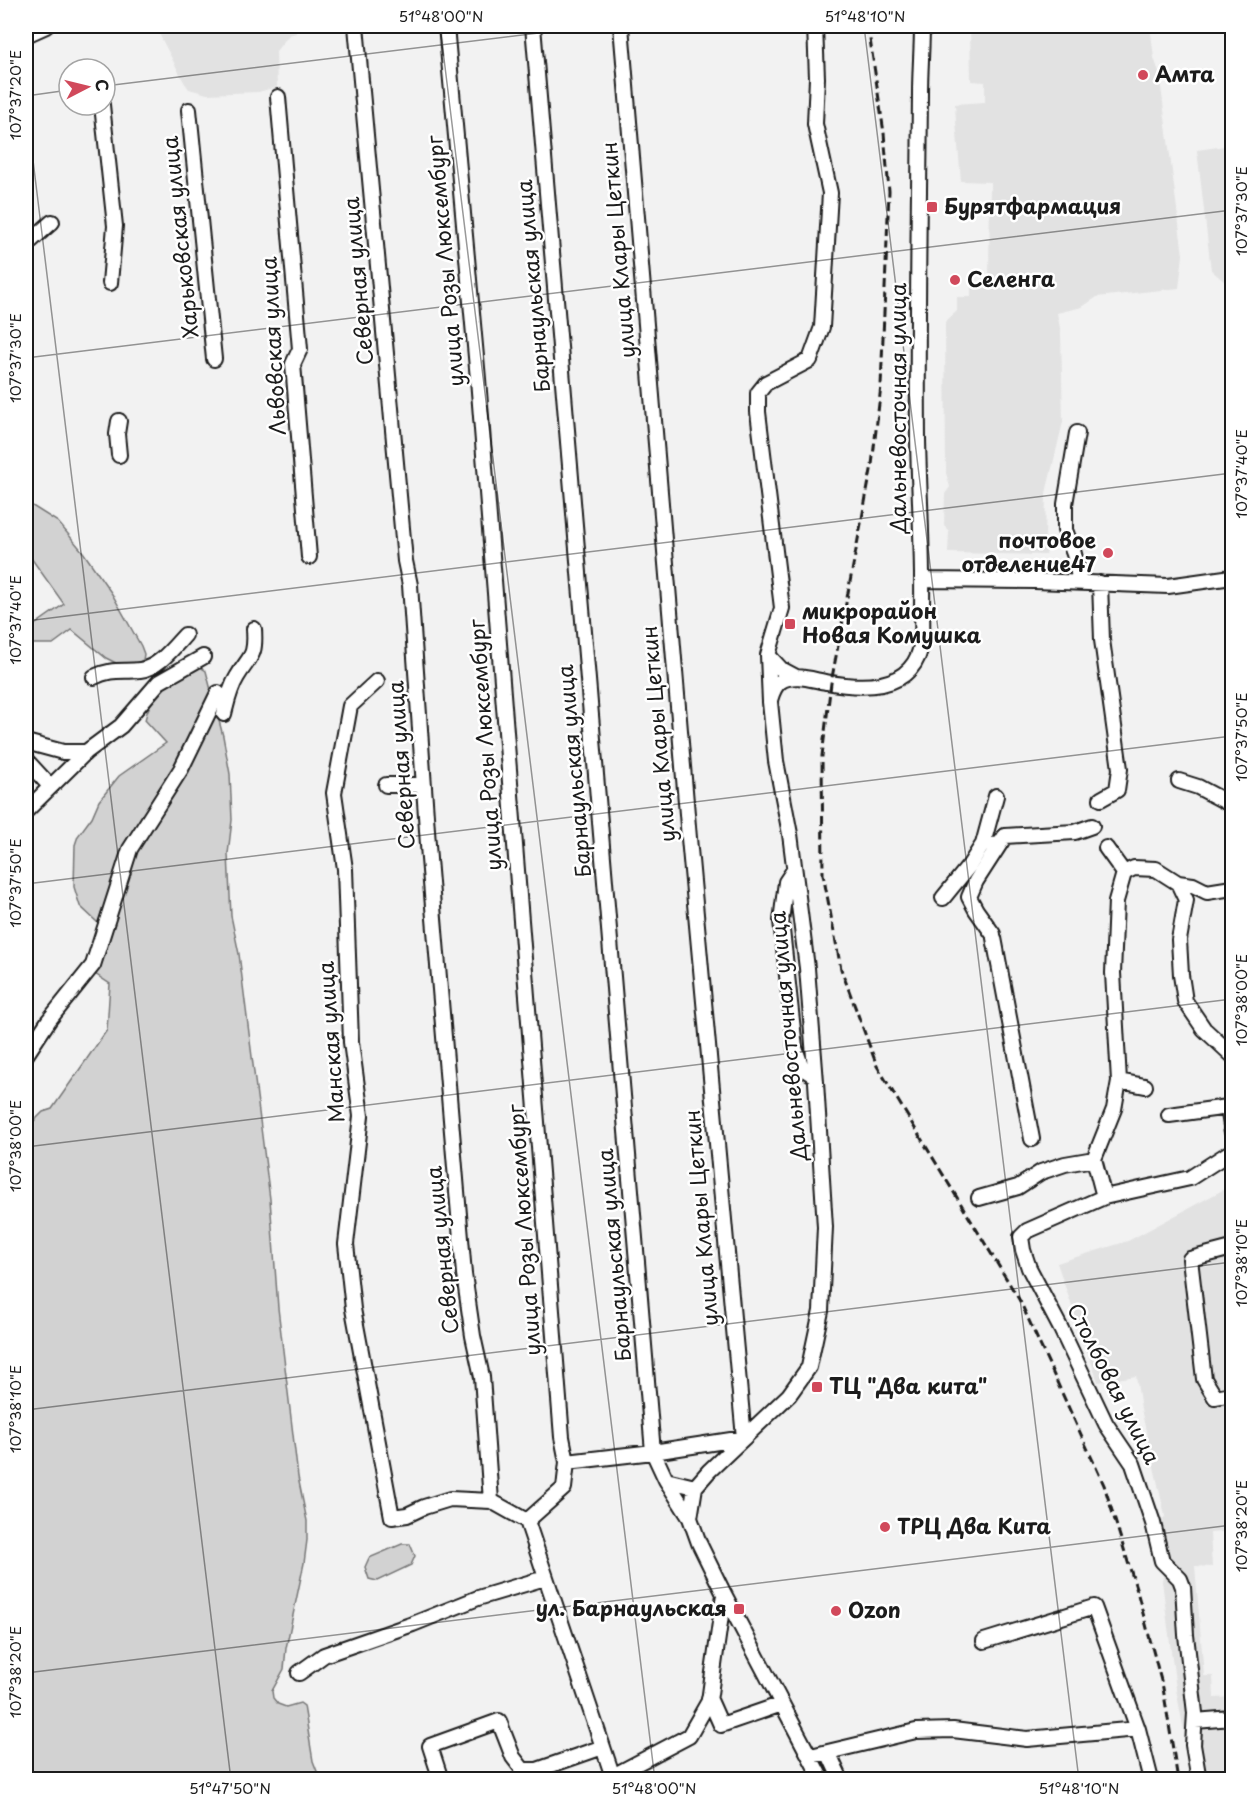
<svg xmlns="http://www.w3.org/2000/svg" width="1258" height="1805" font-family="'Playpen Sans',sans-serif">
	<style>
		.built { fill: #e2e2e2 }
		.green { fill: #d2d2d2; stroke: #777; stroke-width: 1.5 }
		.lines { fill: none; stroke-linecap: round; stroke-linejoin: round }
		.minor-casing { stroke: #1c1c1c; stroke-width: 18 }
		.minor { stroke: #fff; stroke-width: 14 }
		.rail { stroke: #1c1c1c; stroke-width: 3; stroke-dasharray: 9 4.5; stroke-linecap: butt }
		.ticks { fill: none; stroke: #1c1c1c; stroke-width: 1.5; stroke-opacity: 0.45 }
		.poi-dot { fill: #d1495b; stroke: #fff; stroke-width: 2 }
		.labels { text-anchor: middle; stroke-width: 5; stroke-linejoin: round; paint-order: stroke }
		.poi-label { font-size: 21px; font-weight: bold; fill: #1c1c1c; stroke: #fff; text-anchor: start }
		.street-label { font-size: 21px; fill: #1c1c1c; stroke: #fff }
		.neatline { fill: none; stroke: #1c1c1c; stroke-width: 2 }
		.ticks-label { font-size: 15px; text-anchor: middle; fill: #1c1c1c }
	</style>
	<rect width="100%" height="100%" fill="#f2f2f2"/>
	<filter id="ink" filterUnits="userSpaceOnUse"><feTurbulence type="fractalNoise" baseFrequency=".0167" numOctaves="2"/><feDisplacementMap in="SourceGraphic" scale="12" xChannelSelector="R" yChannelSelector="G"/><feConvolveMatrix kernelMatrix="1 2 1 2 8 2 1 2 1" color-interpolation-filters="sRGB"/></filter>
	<g filter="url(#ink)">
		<path class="built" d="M155 26H295L296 33 289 35 276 51 277 87 258 92 207 94 189 89 184 82Z
			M970 26H1170L1169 31 1151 33 1154 58 1159 72 1183 255 1179 288 1097 297 1082 307 1057 313 1061 333 1063 422 1046 493 1045 542 1048 544 1046 555 948 553 949 531 944 526 945 494 950 487 946 473 945 322 957 311V297H971V283L989 282 990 182 961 181 956 122 955 104 985 102V82L971 81Z
			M1232 145V288L1211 270 1197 150Z
			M1232 1185V1531L1210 1533 1212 1567 1195 1566 1204 1676H1213L1214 1698 1232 1697V1747H1230L1223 1777 1216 1779H1193L1176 1689 1162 1581 1166 1563 1159 1527 1165 1516 1141 1409 1136 1376 1098 1382 1057 1263 1128 1241Z"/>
		<path class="green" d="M26 502 58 522 83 552 112 594 141 646 144 654 143 660 136 664 124 667 106 658 72 630 53 644H31L26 631 64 604 26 551Z
			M197 667H200L206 671 223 736 230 774 232 820 228 854 231 916 239 954 261 1128 270 1199 278 1308 298 1477 307 1521V1540L304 1563 286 1648 284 1669 272 1691 273 1698 278 1704 286 1707 300 1703 304 1706 313 1761 320 1779H26V1129L43 1112 52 1109 107 1030 110 984 89 970 86 963 99 924 80 906 74 887 75 845 78 836 92 817 99 801 119 776 166 743 145 720C150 692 174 680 197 667Z
			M402 1544H410L415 1556 411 1565 377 1581 369 1579 365 1567 369 1558Z"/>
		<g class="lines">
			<defs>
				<path id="minor" d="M356 26 405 561 410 585 429 859 464 1274 473 1336 482 1377 491 1501
					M446 26 478 379 562 1437 567 1462
					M533 26 653 1452 666 1480 695 1487
					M815 26 817 78 815 124 830 193 822 327 810 360 766 383 758 393V412L782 608 768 655 770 702 776 761 790 834 807 968 816 1082 825 1227 821 1311 809 1367 789 1395 709 1471 695 1487 690 1518 699 1543 724 1594 822 1780
					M26 35 46 26
					M278 97 300 349 293 364 309 557
					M102 105 115 226 110 283
					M189 110 214 359
					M26 245 52 222
					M119 421 117 434 119 455
					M1077 433 1065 504V530L1074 554 1080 582
					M922 580 1035 581 1168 586 1232 577
					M1100 583 1102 640 1120 769 1117 790 1101 799
					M768 655 781 669 796 677
					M94 677C111 668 123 672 140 670 158 668 173 648 185 635
					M377 681 350 706 334 793 345 869 351 1042 361 1116 346 1244 353 1309 392 1517 407 1515 424 1507 450 1499 491 1501 527 1521 564 1488 567 1462 653 1452 744 1438 689 838 621 26
					M770 700C772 693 775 685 781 681 794 673 813 680 826 682 857 688 903 692 918 656 924 641 922 622 922 606 923 550 919 495 918 439 917 324 919 208 920 94 920 71 922 48 922 26
					M224 714C227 702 230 688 237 677 250 655 256 658 254 629
					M26 742 63 752H86
					M26 760 50 786
					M1179 781 1198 787 1232 805
					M386 785H424
					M26 811 86 752 121 726 159 682 203 657
					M983 844 996 796
					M1106 848 1124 873
					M794 870 786 882 781 921 795 1048 802 1068 815 1076
					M1178 883 1186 900 1179 940 1181 975 1185 1001 1204 1029 1232 1055
					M943 898 969 866 983 844 999 845
					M993 934 976 910 969 897 976 881 1005 836 1075 832 1092 826
					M994 938 1032 1139
					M26 1055 49 1020 93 965 130 849 181 769 218 693
					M1119 1081 1145 1086
					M1169 1115 1228 1107 1232 1132
					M1104 1197 1094 1159 1114 1109 1119 1081 1113 973 1116 901 1124 873 1134 868 1156 869 1178 883 1193 885 1207 892 1232 888
					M979 1198 1018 1187 1041 1172 1065 1164 1094 1159
					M1232 1248 1190 1259 1204 1379 1215 1397 1232 1394
					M666 1480 690 1518
					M527 1521 614 1780
					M984 1641 1094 1607 1138 1729 1151 1780
					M299 1673 324 1655 413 1624 478 1598 545 1578
					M709 1698 721 1725 782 1704
					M1195 1721 1232 1718
					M828 1752 841 1780
					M811 1756 916 1731 953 1730 1027 1739 1138 1729
					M613 1776 689 1736 709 1701 724 1594
					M441 1780 430 1746 499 1721 513 1757 523 1770H537L603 1747
					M1199 1780 1193 1745 1195 1713 1186 1635 1183 1587 1180 1579 1162 1561 1153 1523 1133 1464 1106 1424 1061 1329 1029 1268 1023 1250 1021 1237 1027 1231 1104 1197 1190 1178 1232 1151"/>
			</defs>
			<use href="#minor" class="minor-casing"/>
			<use href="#minor" class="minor"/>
			<path class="rail" d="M868 26 884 133 889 191 881 386 872 465 831 683 822 756 823 874 841 969 877 1066 1020 1301 1104 1485 1137 1591 1163 1688 1178 1780"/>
		</g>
	</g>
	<path class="ticks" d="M440 26 655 1780M864 26 1079 1780M105 86 596 26M26 96 69 90M26 103 231 1780M26 358 1232 210M26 621 1232 473M26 884 1232 736M26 1147 1232 999M26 1410 1232 1262M26 1673 1232 1525"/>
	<g class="poi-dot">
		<circle cx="1143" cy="75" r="6"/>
		<rect x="926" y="201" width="12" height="12" rx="3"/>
		<circle cx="955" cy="280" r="6"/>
		<circle cx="1108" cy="553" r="6"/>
		<rect x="784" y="618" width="12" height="12" rx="3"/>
		<rect x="811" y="1381" width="12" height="12" rx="3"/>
		<circle cx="885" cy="1527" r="6"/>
		<rect x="733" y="1603" width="12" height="12" rx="3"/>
		<circle cx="836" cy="1611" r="6"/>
	</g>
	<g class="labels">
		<g class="poi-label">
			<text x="1155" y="82">Амта</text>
			<text x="944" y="214">Бурятфармация</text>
			<text x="967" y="287">Селенга</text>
			<text x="1096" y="548" text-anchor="end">почтовое<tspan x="1096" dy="24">отделение47</tspan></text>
			<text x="802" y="619">микрорайон<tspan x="802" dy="24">Новая Комушка</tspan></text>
			<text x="829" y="1394">ТЦ "Два кита"</text>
			<text x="897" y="1534">ТРЦ Два Кита</text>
			<text x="727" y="1616" text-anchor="end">ул. Барнаульская</text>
			<text x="848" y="1618">Ozon</text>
		</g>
		<g class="street-label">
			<text transform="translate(181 237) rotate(-96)" y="7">Харьковская улица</text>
			<text transform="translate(619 250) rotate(-95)" y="7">улица Клары Цеткин</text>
			<text transform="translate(446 261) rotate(-95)" y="7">улица Розы Люксембург</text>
			<text transform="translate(359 281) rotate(-95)" y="7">Северная улица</text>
			<text transform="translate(534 286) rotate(-95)" y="7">Барнаульская улица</text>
			<text transform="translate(274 346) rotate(-93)" y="7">Львовская улица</text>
			<text transform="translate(899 408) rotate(-90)" y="7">Дальневосточная улица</text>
			<text transform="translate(659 734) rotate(-95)" y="7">улица Клары Цеткин</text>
			<text transform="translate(486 745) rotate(-94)" y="7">улица Розы Люксембург</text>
			<text transform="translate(402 765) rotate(-94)" y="7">Северная улица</text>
			<text transform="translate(575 771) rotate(-95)" y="7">Барнаульская улица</text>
			<text transform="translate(789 1036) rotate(-95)" y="7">Дальневосточная улица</text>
			<text transform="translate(332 1042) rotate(-94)" y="7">Манская улица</text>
			<text transform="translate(702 1218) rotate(-95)" y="7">улица Клары Цеткин</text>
			<text transform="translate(525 1230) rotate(-94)" y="7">улица Розы Люксембург</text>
			<text transform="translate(443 1250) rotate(-96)" y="7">Северная улица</text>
			<text transform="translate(615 1255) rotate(-95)" y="7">Барнаульская улица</text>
			<text transform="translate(1113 1384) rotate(63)" y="7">Столбовая улица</text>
		</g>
	</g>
	<rect width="1258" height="1805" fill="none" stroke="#fff" stroke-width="66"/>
	<g transform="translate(87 87) rotate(83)"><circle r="28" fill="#ffffff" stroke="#a4a4a4" stroke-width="1.5"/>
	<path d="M0-4.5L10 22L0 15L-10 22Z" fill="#d1495b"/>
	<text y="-9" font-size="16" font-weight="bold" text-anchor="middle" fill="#1c1c1c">С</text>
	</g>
	<rect x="33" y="33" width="1192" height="1739" class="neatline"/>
	<g class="ticks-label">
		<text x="441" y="22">51°48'00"N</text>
		<text x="865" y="22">51°48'10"N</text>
		<text transform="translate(16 95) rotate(-90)" y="5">107°37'20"E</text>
		<text transform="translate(1242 211) rotate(-90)" y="5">107°37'30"E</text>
		<text transform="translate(16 358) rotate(-90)" y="5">107°37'30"E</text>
		<text transform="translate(1242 474) rotate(-90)" y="5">107°37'40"E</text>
		<text transform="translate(16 620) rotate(-90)" y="5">107°37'40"E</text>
		<text transform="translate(1242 737) rotate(-90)" y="5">107°37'50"E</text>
		<text transform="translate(16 883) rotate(-90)" y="5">107°37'50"E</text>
		<text transform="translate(1242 1000) rotate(-90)" y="5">107°38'00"E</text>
		<text transform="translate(16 1146) rotate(-90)" y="5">107°38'00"E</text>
		<text transform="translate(1242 1263) rotate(-90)" y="5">107°38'10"E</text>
		<text transform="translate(16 1409) rotate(-90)" y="5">107°38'10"E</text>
		<text transform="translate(1242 1526) rotate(-90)" y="5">107°38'20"E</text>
		<text transform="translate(16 1672) rotate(-90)" y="5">107°38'20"E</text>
		<text x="230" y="1794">51°47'50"N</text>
		<text x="654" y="1794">51°48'00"N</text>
		<text x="1079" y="1794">51°48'10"N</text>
	</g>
</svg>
